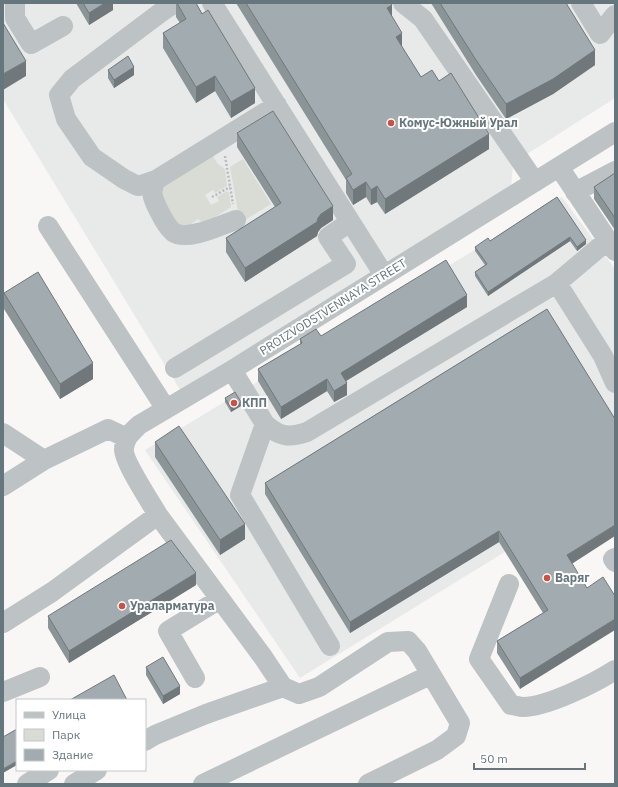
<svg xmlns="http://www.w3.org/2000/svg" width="618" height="787" font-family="'IBM Plex Sans',sans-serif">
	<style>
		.built { fill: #e8e9e9 }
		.green { fill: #d8dcd5 }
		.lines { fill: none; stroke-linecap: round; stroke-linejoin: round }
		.path { stroke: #b7bbbd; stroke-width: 2.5; stroke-dasharray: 2 2; stroke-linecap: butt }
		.minor { stroke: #bdc2c4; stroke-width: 20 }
		.wall { fill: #8b9497 }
		.shaded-wall { fill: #71787b }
		.building { fill: #a2acb0; stroke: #71787b }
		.poi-dot { fill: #ce503f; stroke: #fff; stroke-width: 1.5 }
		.labels { text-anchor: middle; stroke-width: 4; stroke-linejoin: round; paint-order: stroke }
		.poi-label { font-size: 12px; font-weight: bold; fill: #66767d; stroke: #fff; text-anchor: start }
		.street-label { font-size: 12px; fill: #66767d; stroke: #fff }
	</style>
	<rect width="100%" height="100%" fill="#f8f7f5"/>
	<path class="built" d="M3 3H615V98L513 163 511 188 180 390 3 99Z
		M562 197 615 269V489L581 505 300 678 145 450Z"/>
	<path class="green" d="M212 154 217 163 225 169 227 186 215 193 213 190 205 195 211 205 219 201 217 197 227 191 229 193 231 207 204 224 198 219 185 228H176L159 199 160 185Z
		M243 159 271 204 240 223 230 167Z"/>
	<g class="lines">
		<path class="path" d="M225 156 233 204
			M212 197 230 187"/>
		<path class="minor" d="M15 3V18L31 44 63 26
			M175 3 164 10 72 79 59 95 66 119 92 157 124 179 138 186 156 180 277 105
			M212 3 384 275
			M403 3 423 19 535 182
			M581 3 600 34 615 15
			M559 167 615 251
			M156 180C150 192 152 197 158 209 162 217 166 226 173 232 187 242 221 225 236 220
			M575 192 615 171
			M48 226 166 409
			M557 283 608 240
			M175 368 346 264 328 237 350 222
			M232 370 265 424C280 437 289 438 307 432L557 283 603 356 615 383
			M265 424 240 495 330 646
			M3 433 44 460 108 429 127 438
			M3 486 44 460
			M158 515C151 503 122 459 124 448 125 437 132 432 139 425L232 370 615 132
			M615 558 613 559 615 562
			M509 584 479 659 511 705C515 705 519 707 523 707 547 707 595 683 615 670
			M3 623 52 592 158 515 263 657 283 687 299 694 319 687 388 642 408 641 417 651 460 723 456 736 437 750 368 784
			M195 678 168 631 220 599
			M3 692 40 677
			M145 741 155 735 206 714 283 687
			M27 784 49 770
			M74 784 97 770
			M203 784 430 675"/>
	</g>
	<path class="wall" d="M76 3H113V10L89 25Z
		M176 3H196L255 103 231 118 215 91 196 103 163 48V33L180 23 176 17Z
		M236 3H391L392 17 402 47 421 77 439 81 489 149 385 214 377 202 371 205 366 197 353 205 346 193V180Z
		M431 3H566L595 65 553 94 506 119 476 75Z
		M108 70 134 75 114 88 108 78Z
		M237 133 333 220 321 228 318 232 317 236 245 282 226 252V238L275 207 237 147Z
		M615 173V230L594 199V187Z
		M557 197 586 244 577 251 570 241 488 296 475 276V272L485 265 475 251V247L490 241Z
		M4 293 93 379 60 399 4 309Z
		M467 307 346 381 347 395 334 402 327 391 281 419 258 381V369L300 344V339L321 336Z
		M547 309 572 563 520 689 497 653V641L543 613 499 542 350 633 265 494V483Z
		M225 398 241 406 231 412 225 402Z
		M155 442 245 539 220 555 155 457Z
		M196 585 69 663 48 628V616Z
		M146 667 180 694 163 704 146 675Z"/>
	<path class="shaded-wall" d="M105 3H113V10L89 25V13Z
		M392 5V20L387 8Z
		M402 33V48L396 37Z
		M595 50V65L553 94 506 119V104Z
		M26 61V76L3 90V74Z
		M134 67V75L114 88V80Z
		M215 76V91L196 103V87Z
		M255 88V103L231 118V102Z
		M489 134V149L385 214V199Z
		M366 182V197L353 205V190Z
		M377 186V202L371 205V190Z
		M333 206V220L321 228 318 232 317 236 245 282V268L318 218 321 214Z
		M570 237V241L488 296V292Z
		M586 240V244L577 251V247Z
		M467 295V307L341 384V373Z
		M93 363V379L60 399V384Z
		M327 379V391L281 419V407Z
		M347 383V395L334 402V391Z
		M241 402V406L231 412V408Z
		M245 524V539L220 555V540Z
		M615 525V536L567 567V555Z
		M499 531V542L350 633V622Z
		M196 573V585L69 663V651Z
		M615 619V630L520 689V678Z
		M180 686V694L163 704V696Z
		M17 761V765L3 773V769Z"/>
	<path class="building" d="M83 3H105L89 13Z
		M177 3H196L202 14 208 10 255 88 231 102 215 76 196 87 163 33 186 19Z
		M246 3H391L392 5 387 8 402 33 396 37 421 77 432 70 439 81 451 73 489 134 385 199 377 186 371 190 366 182 353 190 346 178 352 174Z
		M440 3H566L595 50 553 79 506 104 476 60Z
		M3 23 26 61 3 74Z
		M128 56 134 67 114 80 108 70Z
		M273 111 333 206 321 214 318 218 317 222 245 268 226 238 281 203 237 133Z
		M615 173V218L594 187Z
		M557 197 586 240 577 247 570 237 488 292 475 272 487 264 475 247 488 238 490 241Z
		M446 260 467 295 341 373 347 383 334 391 327 379 281 407 258 369 302 343 300 339 316 329 321 336Z
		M38 272 93 363 60 384 4 293Z
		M547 309 615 419V525L567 555 587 588 603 577 615 596V619L520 678 497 641 548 610 499 531 350 622 265 483Z
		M235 392 241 402 231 408 225 398Z
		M179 426 245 524 220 540 155 442Z
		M171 540 196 573 69 651 48 616Z
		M163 657 180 686 163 696 146 667Z
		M114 675 127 700H70Z
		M17 729V761L3 769V737Z"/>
	<g class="poi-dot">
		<circle cx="391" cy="123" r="4"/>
		<circle cx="234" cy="403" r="4"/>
		<circle cx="547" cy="578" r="4"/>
		<circle cx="122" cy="606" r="4"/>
	</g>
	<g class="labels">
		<g class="poi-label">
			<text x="399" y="127">Комус-Южный Урал</text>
			<text x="242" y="407">КПП</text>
			<text x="555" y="582">Варяг</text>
			<text x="130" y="610">Ураларматура</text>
		</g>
		<g class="street-label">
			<text transform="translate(333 307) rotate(-32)" y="4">PROIZVODSTVENNAYA STREET</text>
		</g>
	</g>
	<rect width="618" height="787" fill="none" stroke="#66767d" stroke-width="8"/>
	<rect x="16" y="699" width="130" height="72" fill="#ffffff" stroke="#c2c8cb"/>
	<rect x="24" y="712" width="20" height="6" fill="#bdc2c4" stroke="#c2c8cb"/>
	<text x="52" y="719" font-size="12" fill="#66767d">Улица</text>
	<rect x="24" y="729" width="20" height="12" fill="#d8dcd5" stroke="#c2c8cb"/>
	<text x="52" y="739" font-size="12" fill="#66767d">Парк</text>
	<rect x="24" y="749" width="20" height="12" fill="#a2acb0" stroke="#c2c8cb"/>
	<text x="52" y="759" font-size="12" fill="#66767d">Здание</text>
	<path d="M474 763v6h111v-6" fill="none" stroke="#66767d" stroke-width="2"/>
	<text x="480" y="763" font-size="12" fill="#66767d" stroke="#ffffff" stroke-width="3" paint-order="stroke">50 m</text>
</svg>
